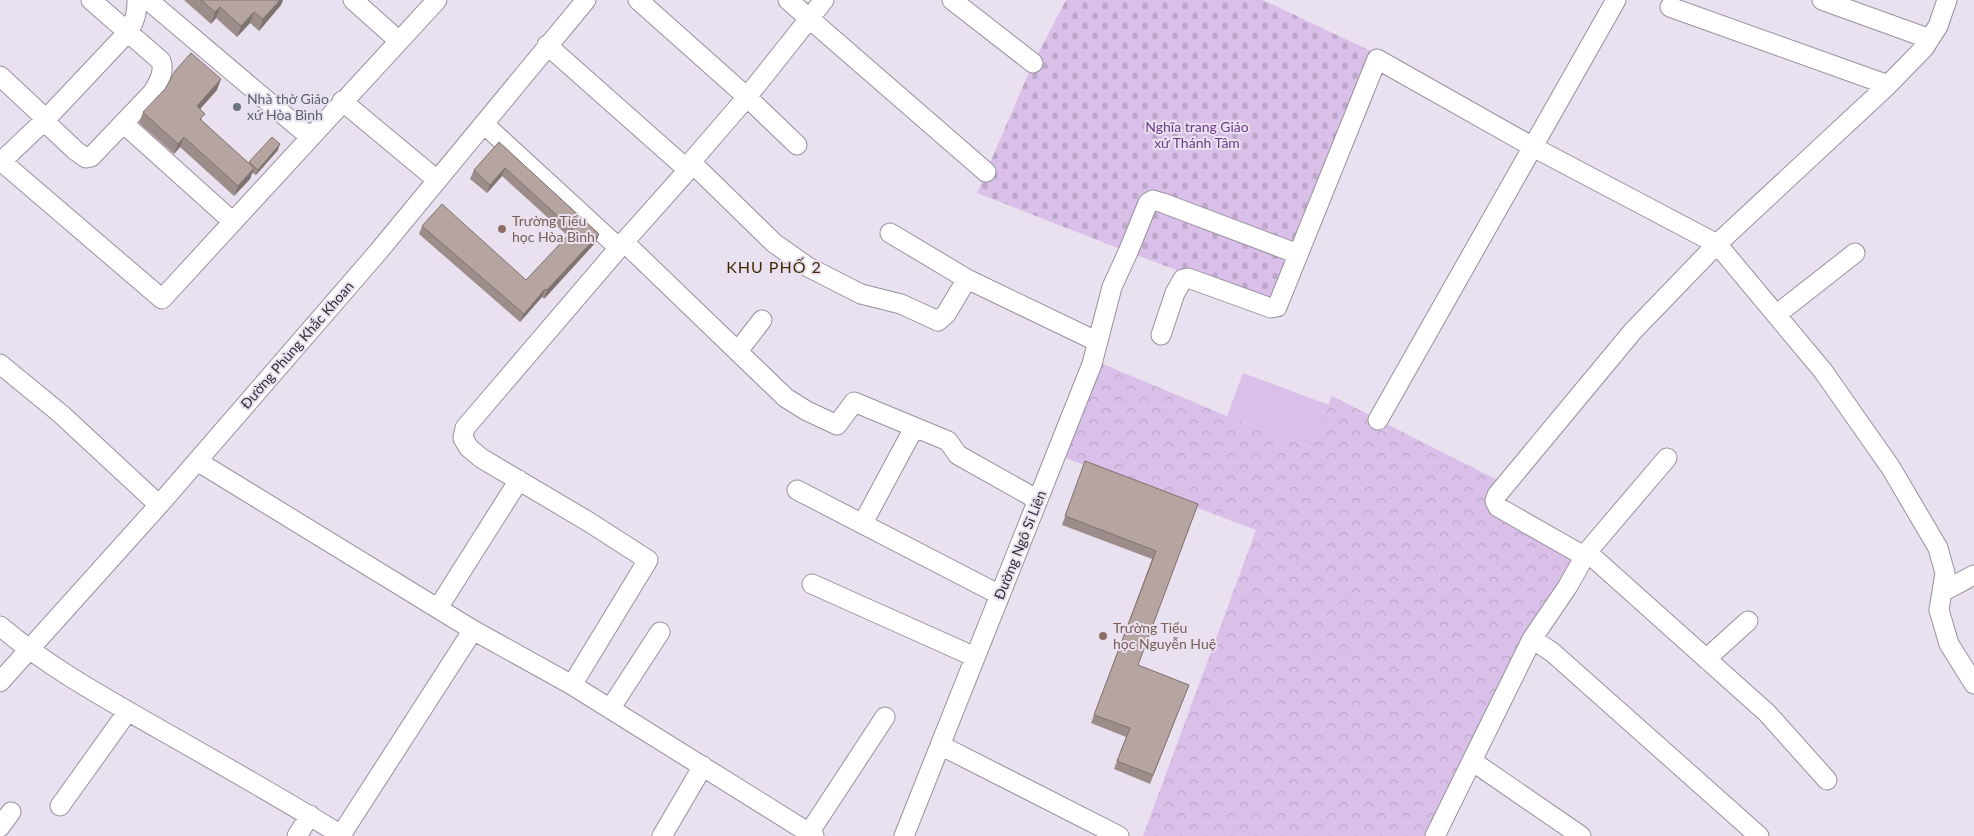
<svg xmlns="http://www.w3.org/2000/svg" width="1974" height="836" font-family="Lato,sans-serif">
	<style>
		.forest { fill: url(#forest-crowns) }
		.cemetery { fill: url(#cemetery-stones) }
		.pitch { fill: #dac0e9 }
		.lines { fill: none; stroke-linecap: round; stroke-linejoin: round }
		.minor-casing { stroke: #98909d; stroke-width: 21 }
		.minor { stroke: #fff; stroke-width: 19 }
		.wall { fill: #9d8d8a }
		.shaded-wall { fill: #7f7370 }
		.building { fill: #b6a4a0; stroke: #7f7370 }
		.worship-dot { fill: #6b7280; stroke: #eae1f0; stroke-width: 2 }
		.education-dot { fill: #8d6e63; stroke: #eae1f0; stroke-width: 2 }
		.labels { text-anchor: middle; stroke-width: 4; stroke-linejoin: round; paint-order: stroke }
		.worship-label { font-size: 14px; fill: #5b616d; stroke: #eae1f0; text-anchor: start }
		.park-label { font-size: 14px; fill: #6e3b87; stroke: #eae1f0 }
		.education-label { font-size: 14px; fill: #785e54; stroke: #eae1f0; text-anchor: start }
		.street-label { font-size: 14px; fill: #302d32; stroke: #eae1f0 }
		.quarter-label { font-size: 16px; letter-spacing: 1px; fill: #422906; stroke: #eae1f0 }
	</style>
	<defs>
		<pattern id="forest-crowns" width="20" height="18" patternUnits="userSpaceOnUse" patternTransform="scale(1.25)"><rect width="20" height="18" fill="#dac0e9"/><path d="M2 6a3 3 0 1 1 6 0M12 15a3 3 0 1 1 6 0" fill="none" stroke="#bba5c8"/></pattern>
		<pattern id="cemetery-stones" width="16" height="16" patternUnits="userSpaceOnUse" patternTransform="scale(1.25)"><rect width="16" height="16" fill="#dac0e9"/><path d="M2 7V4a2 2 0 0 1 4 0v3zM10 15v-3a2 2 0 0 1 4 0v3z" fill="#bba5c8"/></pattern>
	</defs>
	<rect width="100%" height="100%" fill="#eae1f0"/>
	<path class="forest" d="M1098 362 1227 416 1312 448 1332 396 1501 482 1493 493 1579 559 1431 836H1143L1256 530 1060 456Z"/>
	<path class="cemetery" d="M1066 0H1263L1375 53 1271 305 1128 252 977 193 1033 63Z"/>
	<path class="pitch" d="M1243 373 1329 405 1313 448 1227 416Z"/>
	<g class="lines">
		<defs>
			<path id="minor" d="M148 0 310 137
				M353 0 399 41
				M638 0 747 97 797 145
				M788 0 986 172
				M952 0 1033 63
				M1822 0 1930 39
				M1670 7 1888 85
				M547 45 688 170
				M0 76 46 119
				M342 101 437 180
				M44 121 76 151 86 158 91 157 153 92C158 83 165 72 161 61L91 0
				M123 123 232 221
				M484 124 619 248
				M2 162 162 299 437 0
				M691 162 774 243 808 267 861 294 901 304 938 321 946 314 967 279
				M0 163 46 119 128 32C135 21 137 13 137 0
				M890 233 967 279 1098 342
				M624 242 786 398 807 411 837 425 854 402 948 441 958 455 1038 500
				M1776 315 1855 253
				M1161 335 1175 293 1183 279 1188 278 1271 308 1277 307 1377 59 1533 147 1717 244 1823 371 1891 468 1938 548 1945 573 1939 610 1949 644 1974 684
				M738 351 762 320
				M0 364 61 414 159 505
				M1378 420 1616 0
				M197 461 473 630 572 685 814 836
				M797 490 1000 595
				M863 523 914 428
				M1587 552 1667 458
				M1584 556 1498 507 1495 501 1497 495 1633 331 1717 244 1888 85 1924 48 1938 26 1947 0
				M812 584 975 657
				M1942 592 1974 575
				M438 608 519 480
				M0 626C48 667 105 698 159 729 221 764 282 799 343 836
				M1706 659 1748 621
				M0 682 159 505 378 252 586 0
				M572 685 648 560 589 522 481 458 469 448 463 438 465 428 624 242 688 170 691 162 747 97 824 0
				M610 709 660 632
				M940 745 1119 836
				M1472 761 1581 836
				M60 806 128 711
				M0 827 11 812
				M809 833 885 717
				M341 835 473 630
				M297 836 310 815
				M662 836 703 766
				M904 836 1092 364 1112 287 1128 252 1148 203 1153 200 1163 203 1298 254
				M1435 836 1532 639
				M1759 836 1552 652 1532 639 1568 586 1587 552 1767 713 1827 780"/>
		</defs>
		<use href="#minor" class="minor-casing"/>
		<use href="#minor" class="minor"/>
	</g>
	<path class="wall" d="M184 0H283L281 5 259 31 250 23 237 37 216 18 211 24Z
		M217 90 200 109 202 121 249 164V162L278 150 256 175 252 173 250 179 234 196 180 147 174 154 139 123 143 112Z
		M499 142 599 234 596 242 544 299 542 297 520 322 419 234 422 226 526 280 568 236 502 176 487 193 470 179 474 170Z
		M1085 461 1198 504 1138 665 1189 685 1150 784 1114 769 1126 737 1091 723 1152 559 1062 525Z"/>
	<path class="shaded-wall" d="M280 0H283L281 5 259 31 263 19Z
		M220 7 216 18 211 24 215 12Z
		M254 12 250 23 237 37 241 26Z
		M221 79 217 90 193 117 197 106Z
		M184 137 180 147 174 154 178 144Z
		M280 144 278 150 256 175 258 170Z
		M254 168 250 179 234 196 238 186Z
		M505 168 502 176 487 193 490 185Z
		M599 234 596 242 544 299 547 290Z
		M545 289 542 297 520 322 524 314Z"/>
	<path class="building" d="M201 0H280L263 19 254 12 241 26 220 7 215 12Z
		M191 53 221 79 197 106 205 114 200 119 254 168 238 186 184 137 178 144 143 112 165 89 175 71Z
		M272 137 280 144 258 170 249 162Z
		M499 142 599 234 547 290 545 289 524 314 422 226 442 204 526 280 573 230 505 168 490 185 474 170Z
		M1085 461 1198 504 1138 665 1189 685 1153 775 1117 761 1130 728 1094 715 1156 551 1065 516Z"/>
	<circle class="worship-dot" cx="237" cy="107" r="5"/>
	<g class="education-dot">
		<circle cx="502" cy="229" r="5"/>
		<circle cx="1103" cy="636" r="5"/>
	</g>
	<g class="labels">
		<g class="worship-label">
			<text x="247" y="104">Nhà thờ Giáo<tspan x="247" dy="16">xứ Hòa Bình</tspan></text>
		</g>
		<g class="park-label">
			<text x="1197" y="132">Nghĩa trang Giáo<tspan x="1197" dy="16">xứ Thánh Tâm</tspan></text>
		</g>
		<g class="education-label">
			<text x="512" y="226">Trường Tiểu<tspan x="512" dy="16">học Hòa Bình</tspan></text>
			<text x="1113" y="633">Trường Tiểu<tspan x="1113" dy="16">học Nguyễn Huệ</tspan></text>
		</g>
		<g class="street-label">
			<text transform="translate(297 345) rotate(-49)" y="5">Đường Phùng Khắc Khoan</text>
			<text transform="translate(1020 545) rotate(-68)" y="5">Đường Ngô Sĩ Liên</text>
		</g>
		<g class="quarter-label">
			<text x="774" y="273">KHU PHỐ 2</text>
		</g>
	</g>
</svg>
